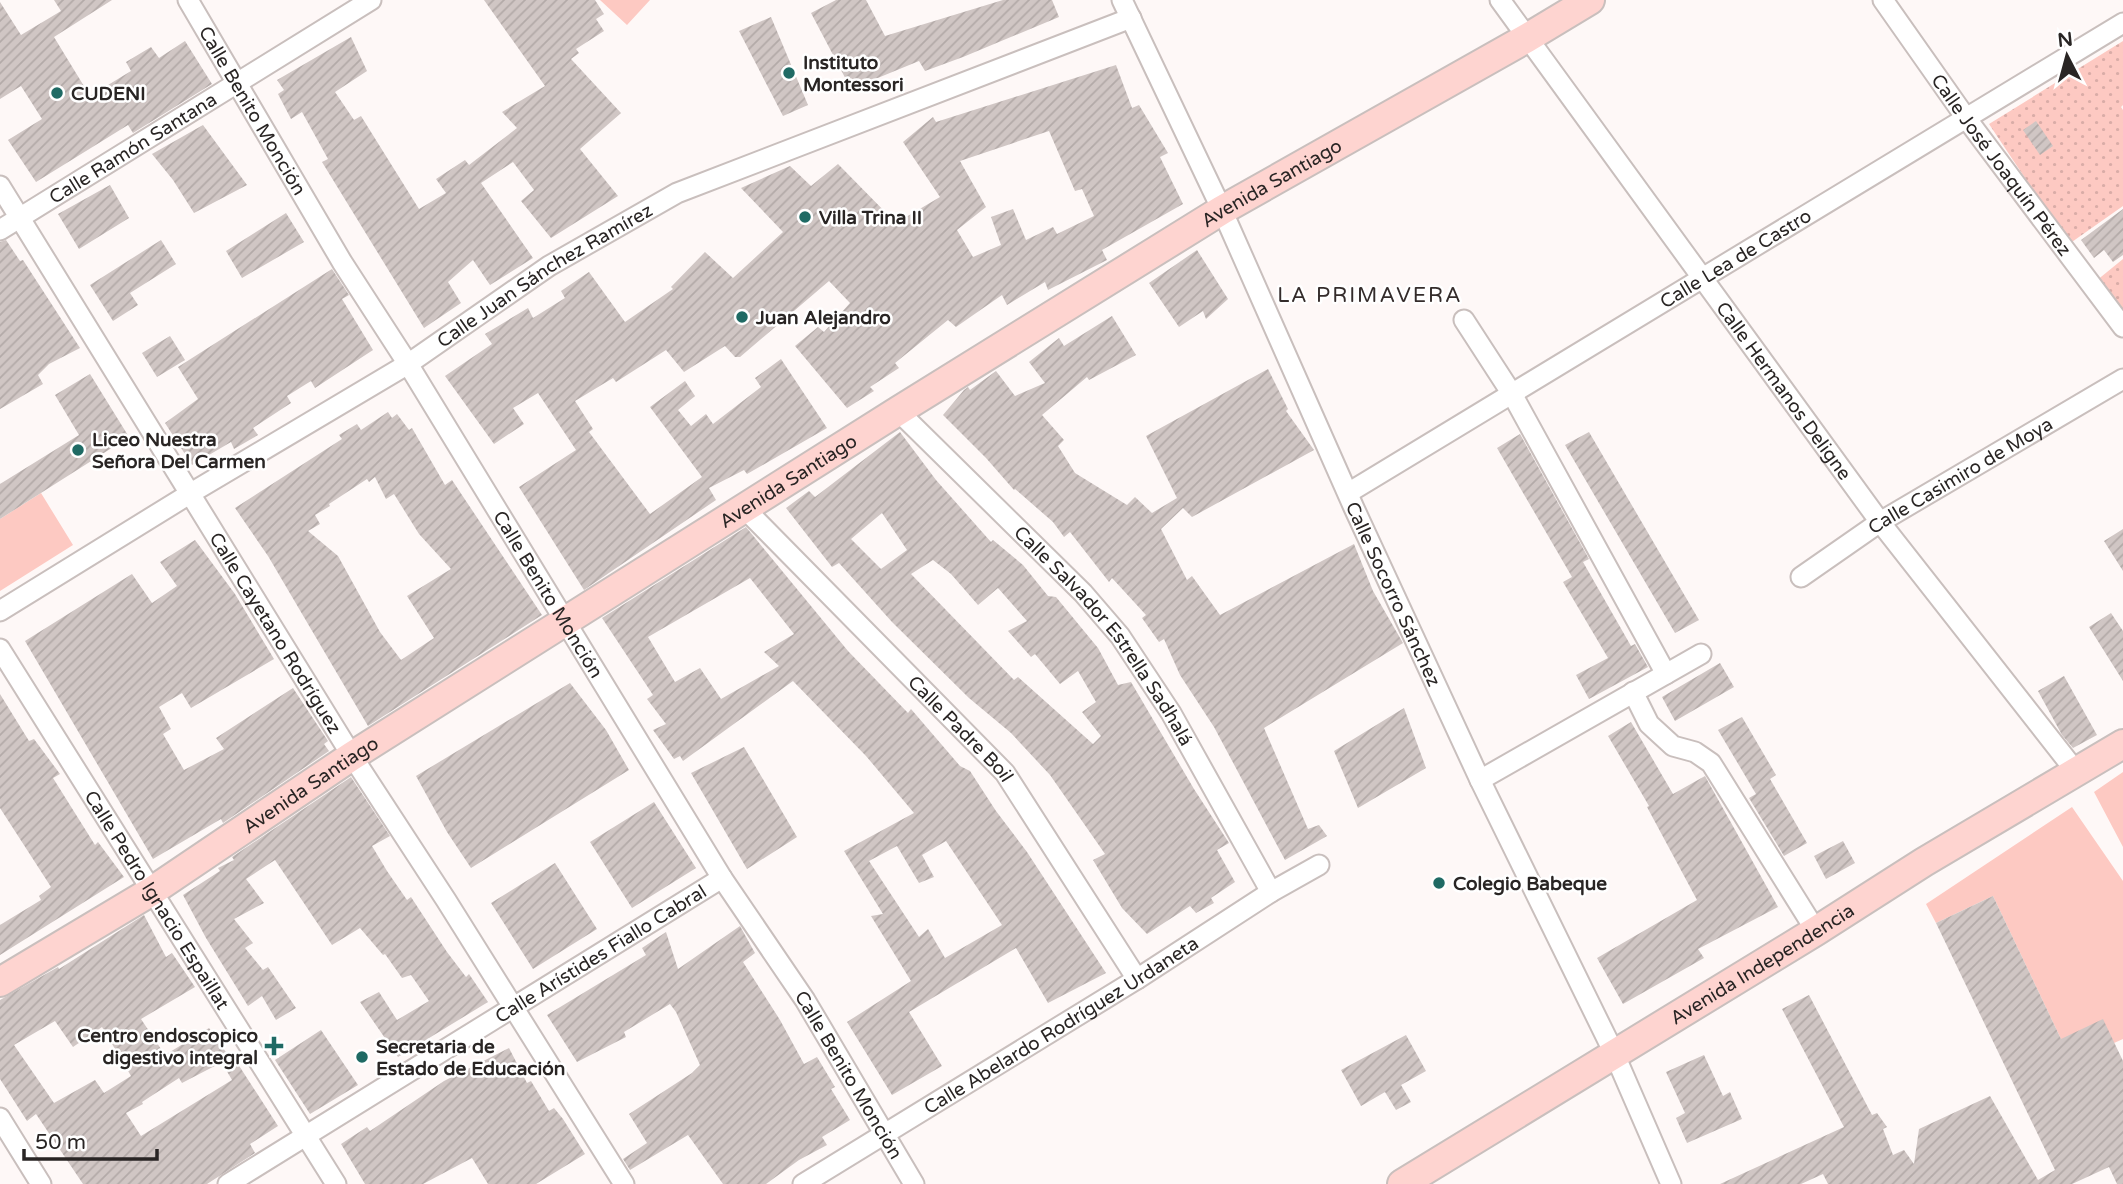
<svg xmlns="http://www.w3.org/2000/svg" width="2123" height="1184" font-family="'Varela Round',sans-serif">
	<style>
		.grass { fill: #fdc9c2 }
		.garden { fill: url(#garden-dots) }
		.building { fill: url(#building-hatch); fill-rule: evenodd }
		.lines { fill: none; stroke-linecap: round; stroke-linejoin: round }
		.minor-casing { stroke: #c9bfbd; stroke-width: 23 }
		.secondary-casing { stroke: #c9bfbd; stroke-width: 32 }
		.minor { stroke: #fff; stroke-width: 19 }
		.secondary { stroke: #fed4d0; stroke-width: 28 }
		.poi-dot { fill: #1f6a64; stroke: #fff; stroke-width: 2.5 }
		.labels { text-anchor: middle; stroke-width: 5; stroke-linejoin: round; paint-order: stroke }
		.poi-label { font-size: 19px; font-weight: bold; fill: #292524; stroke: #fff; text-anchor: start }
		.street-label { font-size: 19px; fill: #292524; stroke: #fff }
		.neighbourhood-label { font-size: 21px; letter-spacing: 2px; fill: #342c2b; stroke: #fff }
	</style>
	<defs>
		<pattern id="garden-dots" width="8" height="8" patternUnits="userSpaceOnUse" patternTransform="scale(1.75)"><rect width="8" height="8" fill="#fdc9c2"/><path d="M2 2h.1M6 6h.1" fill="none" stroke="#d9aca7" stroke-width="1.8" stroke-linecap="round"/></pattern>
		<pattern id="building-hatch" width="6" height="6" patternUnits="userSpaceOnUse" patternTransform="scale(1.75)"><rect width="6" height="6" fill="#d0c6c4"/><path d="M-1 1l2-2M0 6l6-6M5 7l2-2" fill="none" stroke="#b3aaa8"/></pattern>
	</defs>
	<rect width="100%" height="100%" fill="#fef8f7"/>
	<path class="grass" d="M600 0H650L627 25Z
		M41 493 73 545 0 591V519Z
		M2123 772V847L2094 792Z
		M2072 807 2123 881V1039L2114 1043 2061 1039 1993 896 1936 923 1926 904Z"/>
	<path class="garden" d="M2123 41V105L2121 107 2123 110V206L2069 244 1989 124Z
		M2123 259V317L2096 281Z"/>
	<path class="building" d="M54 0H112L54 37 90 96 131 71 126 62 151 47 159 58 185 41 212 84 133 133 128 125 36 182 8 140 42 119 21 86 0 99V2L21 35 61 11Z
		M484 0H595L604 14 596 19 604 31 576 49 579 53 571 59 621 113 580 149 618 196 551 238 521 201 534 190 513 162 481 183 533 258 490 285 473 260 448 282 461 303 424 328 322 162 328 159 302 112 291 119 278 94 284 90 277 80 351 37 367 71 335 92 354 120 361 116 419 209 446 193 436 179 465 160 469 165 517 128 502 112 545 86Z
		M836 0H866L885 36 1003 0H1052L1059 17 963 57 925 71 919 61 851 89 811 13Z
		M771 17 808 105 783 116 739 31Z
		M1116 65 1132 108 1139 105 1168 153 1160 157 1183 204 1102 250 1107 260 1048 290 1045 282 1007 305 1002 295 956 327 948 320 895 363 899 368 870 387 874 391 847 408 795 346 818 327 824 332 850 303 829 281 740 357H735L725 346 684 372 666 350 616 382 613 378 575 401 593 429 589 432 650 514 702 477 650 407 685 381 695 396 678 410 691 426 706 414 713 424 761 387 755 378 781 359 827 428 747 474 744 470 709 488 716 500 584 590 519 487 576 450 538 393 513 408 524 424 494 444 445 376 492 344 485 334 528 308 533 318 565 298 561 291 589 272 625 322 673 289 671 287 705 252 733 278 783 232 741 188 790 166 811 186 838 164 896 223 940 197 903 142 933 117 936 122ZM1049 131 1075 191 1082 189 1094 216 1057 234 1053 227 1026 240 1013 209 991 217 1001 245 973 257 957 230 986 207 960 161Z
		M2036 121 2053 146 2040 155 2023 130Z
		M203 125 247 185 194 213 173 180 152 154Z
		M110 185 129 218 79 249 58 214Z
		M2123 209V255L2113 262 2104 250 2094 258 2081 240Z
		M286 213 304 242 242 278 226 251Z
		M6 240 20 261 23 260 80 348 49 364 38 375 43 384 0 409V242Z
		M161 240 176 264 130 293 138 305 113 321 90 285Z
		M1197 250 1228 299 1206 319 1203 311 1179 327 1149 283Z
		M332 269 349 295 342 299 373 350 315 388 311 381 287 396 291 403 253 428 258 435 234 449 231 442 192 465 165 423 198 399 178 367Z
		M1112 316 1136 355 1089 380 1087 377 1042 415 1064 440 1058 446 1075 473 1127 505 1135 497 1152 513 1177 498 1146 436 1268 369 1288 409 1286 411 1314 450 1192 517 1183 508 1161 529 1187 580 1192 576 1220 615 1354 544 1373 591 1403 643 1264 728 1308 829 1319 825 1327 836 1285 860 1214 727 1180 675 1164 639 1159 642 1142 618 1146 615 1112 578 1109 582 1070 532 1064 537 1053 522 1015 489 1014 490 986 458 943 415 964 390 968 387 970 390 996 371 1015 396 1045 383 1029 362 1059 338 1064 346Z
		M170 336 185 360 157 377 142 353Z
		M90 374 129 437 0 519V484L79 435 55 395Z
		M388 412 392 418 397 414 409 430 412 428 445 485 452 480 542 615 368 726 268 556 235 508 342 439 339 435 357 424 361 430ZM375 477 386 499 394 494 419 534 451 569 407 596 434 638 401 660 380 632 338 556 308 531 320 524 315 515 330 506 329 504 367 479 369 482Z
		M900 432 936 480 991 542 993 540 1023 565 1048 596 1056 597 1098 648 1118 685 1131 682 1194 789 1229 843 1217 850 1235 882 1211 898 1214 903 1196 913 1190 906 1147 934 1122 908 1093 860 1105 854 1050 775 1011 733 969 698 892 622 839 563 832 567 786 508 809 491 815 497ZM882 513 907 550 881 569 851 539ZM933 560 951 574 978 605 998 588 1027 621 1008 631 1031 657 1035 654 1060 684 1078 671 1096 702 1082 712 1101 736 1093 744 1018 677 1014 680 911 574Z
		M1589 432 1699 620 1675 633 1565 445Z
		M1520 434 1589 559 1583 562 1631 646 1635 644 1648 667 1589 699 1576 675 1608 658 1563 582 1572 577 1497 448Z
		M746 527 848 651 908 713 911 709 960 766 970 771 996 811 1027 852 1106 973 1048 1003 1016 948 909 1012 942 1066 892 1095 847 1022 911 981 871 916 883 914 844 851 914 813 866 756 793 681 683 761 680 756 674 759 653 730 666 724 647 699 653 695 602 618ZM750 578 794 634 764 652 779 666 721 699 700 668 675 682 648 637ZM946 841 1002 925 945 958 928 929 919 937 869 861 897 846 919 883 934 877 922 855Z
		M2123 529V571L2104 541Z
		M195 540 235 594 274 659 191 708 182 693 159 707 171 729 163 734 184 770 224 749 216 738 293 688 328 741 324 744 329 751 223 823 221 819 153 859 25 641 132 574 152 603 177 586 160 562Z
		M2111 613 2123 631V681L2089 627Z
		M1720 663 1734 687 1675 721 1662 697Z
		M2064 676 2097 735 2073 748 2062 735 2038 691Z
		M570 683 606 730 629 770 471 868 447 832 416 776Z
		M0 694 29 741 34 739 60 774 53 778 95 845 98 842 124 877 0 955V925L41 900 39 896 51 887 0 808Z
		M1404 708 1426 768 1358 808 1334 751Z
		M1742 717 1776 775 1770 779 1807 843 1784 856 1749 798 1756 794 1718 730Z
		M1631 722 1673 794 1705 776 1778 907 1698 949 1704 958 1623 1004 1597 958 1697 900 1647 807 1649 806 1608 736Z
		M744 747 797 837 747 869 691 773Z
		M351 777 390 836 372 846 387 871 407 900 411 897 447 952 466 977 469 974 488 1002 398 1057 360 1002 379 992 397 1020 429 1001 411 975 402 978 385 954 383 955 360 928 332 945 275 860 246 879 264 903 234 919 253 943 245 948 263 970 268 967 296 1008 276 1020 262 996 248 1006 206 938 183 895 220 871 218 868 234 860 232 857Z
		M654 802 696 868 632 908 590 842Z
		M1843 841 1855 863 1826 879 1814 856Z
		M555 863 597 929 533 969 491 903Z
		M1993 896 2061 1039 2103 1019 2123 1061V1184H2117L2109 1167 2072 1184H1828L1823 1174 1801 1184H1720L1844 1127 1782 1009 1809 995 1872 1115 1877 1113 1887 1127 1883 1129 1893 1155 1904 1150 1914 1164 1919 1129 1990 1096 2038 1180 2055 1170 1936 923Z
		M144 915 166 957 172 953 195 987 141 1019 165 1055 209 1028 230 1058 182 1083 179 1078 142 1102 143 1104 126 1113 141 1136 232 1080 225 1068 236 1061 278 1126 250 1144 255 1153 207 1184H83L36 1114 27 1121 0 1079V1000L58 967 59 969ZM55 1021 73 1047 102 1027 131 1076 104 1093 95 1080 54 1103 14 1045Z
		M740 926 755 953 743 962 780 1020 804 1064 817 1057 835 1087 831 1089 850 1120 822 1137 827 1145 799 1160 766 1184H723L688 1135 630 1170 623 1159 647 1143 629 1114 692 1073 700 1065 676 1012 670 1004 624 1032 626 1037 577 1062 547 1015 646 955 642 948 666 932 678 969Z
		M321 1030 358 1085 310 1114 275 1060Z
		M1406 1035 1426 1071 1401 1085 1411 1102 1396 1110 1385 1092 1361 1106 1341 1070Z
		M509 1048 527 1083 531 1081 549 1111 554 1108 563 1119 585 1154 536 1184H488L472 1158 423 1184H365L341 1144 367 1127 370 1131 444 1081Z
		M1704 1055 1723 1096 1730 1092 1742 1119 1687 1143 1676 1118 1685 1113 1666 1072Z"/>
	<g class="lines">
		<defs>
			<g id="minor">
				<path id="s1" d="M188 0 342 262 408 364 722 878 805 1000 914 1184"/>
				<path id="s2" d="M1122 0 1222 210 1354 508 1480 780 1614 1053 1671 1184"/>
				<path id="s3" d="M1500 0 1880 522 2077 773"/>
				<path id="s4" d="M1883 0 1966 118 2123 327"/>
				<path id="s5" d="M0 186 352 756 446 900 624 1184"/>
				<path id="s6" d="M0 230 371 0"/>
				<path d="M1464 320 1512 394 1666 674"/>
				<path id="s7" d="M898 411 1083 593 1120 636 1171 713 1271 892"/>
				<path id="s8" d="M1348 493 2123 23"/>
				<path id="s9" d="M745 509 1005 773 1137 979"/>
				<path id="s10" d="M1801 577 1880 522 2123 379"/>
				<path id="s11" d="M0 611 191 493 408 364 549 266 677 193 1131 18"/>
				<path id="s12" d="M0 649 336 1184"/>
				<path d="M1633 692 1649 724 1673 746 1695 752 1711 763 1816 931"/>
				<path d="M1480 780 1701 654"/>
				<path d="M0 1118 41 1184"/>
				<path id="s13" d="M228 1184 722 878"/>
				<path id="s14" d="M803 1184 1137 979 1271 892 1319 865"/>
			</g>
			<g id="secondary">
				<path id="s15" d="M0 982 152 891 352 756 898 411 1222 210 1527 38 1590 0"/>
				<path id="s16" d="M1402 1184 1816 931 1924 862 2123 744"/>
			</g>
		</defs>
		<use href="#minor" class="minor-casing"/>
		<use href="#secondary" class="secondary-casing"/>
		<use href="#minor" class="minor"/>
		<use href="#secondary" class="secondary"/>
	</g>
	<g class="poi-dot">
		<circle cx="789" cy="73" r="7"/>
		<circle cx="57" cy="93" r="7"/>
		<circle cx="805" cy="217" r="7"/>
		<circle cx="742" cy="317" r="7"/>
		<circle cx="78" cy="450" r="7"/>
		<circle cx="1439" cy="883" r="7"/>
		<path d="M270.5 1035.5h7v7h7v7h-7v7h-7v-7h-7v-7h7z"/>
		<circle cx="362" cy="1057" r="7"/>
	</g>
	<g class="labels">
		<g class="poi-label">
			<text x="803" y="69">Instituto<tspan x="803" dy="22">Montessori</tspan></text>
			<text x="71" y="100">CUDENI</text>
			<text x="819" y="224">Villa Trina II</text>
			<text x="756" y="324">Juan Alejandro</text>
			<text x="92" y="446">Liceo Nuestra<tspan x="92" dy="22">Señora Del Carmen</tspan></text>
			<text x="1453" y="890">Colegio Babeque</text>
			<text x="258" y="1042" text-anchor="end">Centro endoscopico<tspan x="258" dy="22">digestivo integral</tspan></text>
			<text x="376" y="1053">Secretaria de<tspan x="376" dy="22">Estado de Educación</tspan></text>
		</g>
		<g class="street-label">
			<text dy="7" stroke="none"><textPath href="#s1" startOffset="128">Calle Benito Monción</textPath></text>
			<text dy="7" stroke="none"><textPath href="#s6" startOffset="156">Calle Ramón Santana</textPath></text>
			<text dy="7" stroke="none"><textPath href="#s4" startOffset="203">Calle José Joaquín Pérez</textPath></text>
			<text dy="7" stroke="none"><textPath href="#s15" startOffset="1502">Avenida Santiago</textPath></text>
			<text dy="7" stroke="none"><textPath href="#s8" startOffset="453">Calle Lea de Castro</textPath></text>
			<text dy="7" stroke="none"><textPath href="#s11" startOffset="640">Calle Juan Sánchez Ramírez</textPath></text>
			<text dy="7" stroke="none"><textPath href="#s3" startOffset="483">Calle Hermanos Deligne</textPath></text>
			<text dy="7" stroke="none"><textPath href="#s10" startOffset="189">Calle Casimiro de Moya</textPath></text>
			<text dy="7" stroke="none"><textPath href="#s15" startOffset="934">Avenida Santiago</textPath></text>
			<text dy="7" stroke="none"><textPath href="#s1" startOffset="695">Calle Benito Monción</textPath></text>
			<text dy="7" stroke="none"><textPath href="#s2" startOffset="653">Calle Socorro Sánchez</textPath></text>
			<text dy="7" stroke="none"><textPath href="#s5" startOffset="525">Calle Cayetano Rodríguez</textPath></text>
			<text dy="7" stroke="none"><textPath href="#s7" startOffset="306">Calle Salvador Estrella Sadhalá</textPath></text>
			<text dy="7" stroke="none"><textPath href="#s9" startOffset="308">Calle Padre Boil</textPath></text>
			<text dy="7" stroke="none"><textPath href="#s15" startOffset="368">Avenida Santiago</textPath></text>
			<text dy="7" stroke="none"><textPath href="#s12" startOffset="296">Calle Pedro Ignacio Espaillat</textPath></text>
			<text dy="7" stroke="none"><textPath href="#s13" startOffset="438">Calle Arístides Fiallo Cabral</textPath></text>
			<text dy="7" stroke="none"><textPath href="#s16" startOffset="422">Avenida Independencia</textPath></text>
			<text dy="7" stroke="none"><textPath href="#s14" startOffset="303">Calle Abelardo Rodríguez Urdaneta</textPath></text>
			<text dy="7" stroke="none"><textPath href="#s1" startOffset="1262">Calle Benito Monción</textPath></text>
		</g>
		<g class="neighbourhood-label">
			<text x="1370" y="302">LA PRIMAVERA</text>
		</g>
	</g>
	<g transform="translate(2067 56) rotate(354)" stroke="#ffffff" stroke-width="5" paint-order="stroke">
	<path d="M0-5L12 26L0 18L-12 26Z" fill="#292524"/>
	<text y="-10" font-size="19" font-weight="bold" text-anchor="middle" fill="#292524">N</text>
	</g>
	<path d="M24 1149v10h133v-10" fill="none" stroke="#292524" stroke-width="3.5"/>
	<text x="35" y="1149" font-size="21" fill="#292524" stroke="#ffffff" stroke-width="5" paint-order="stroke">50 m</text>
</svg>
